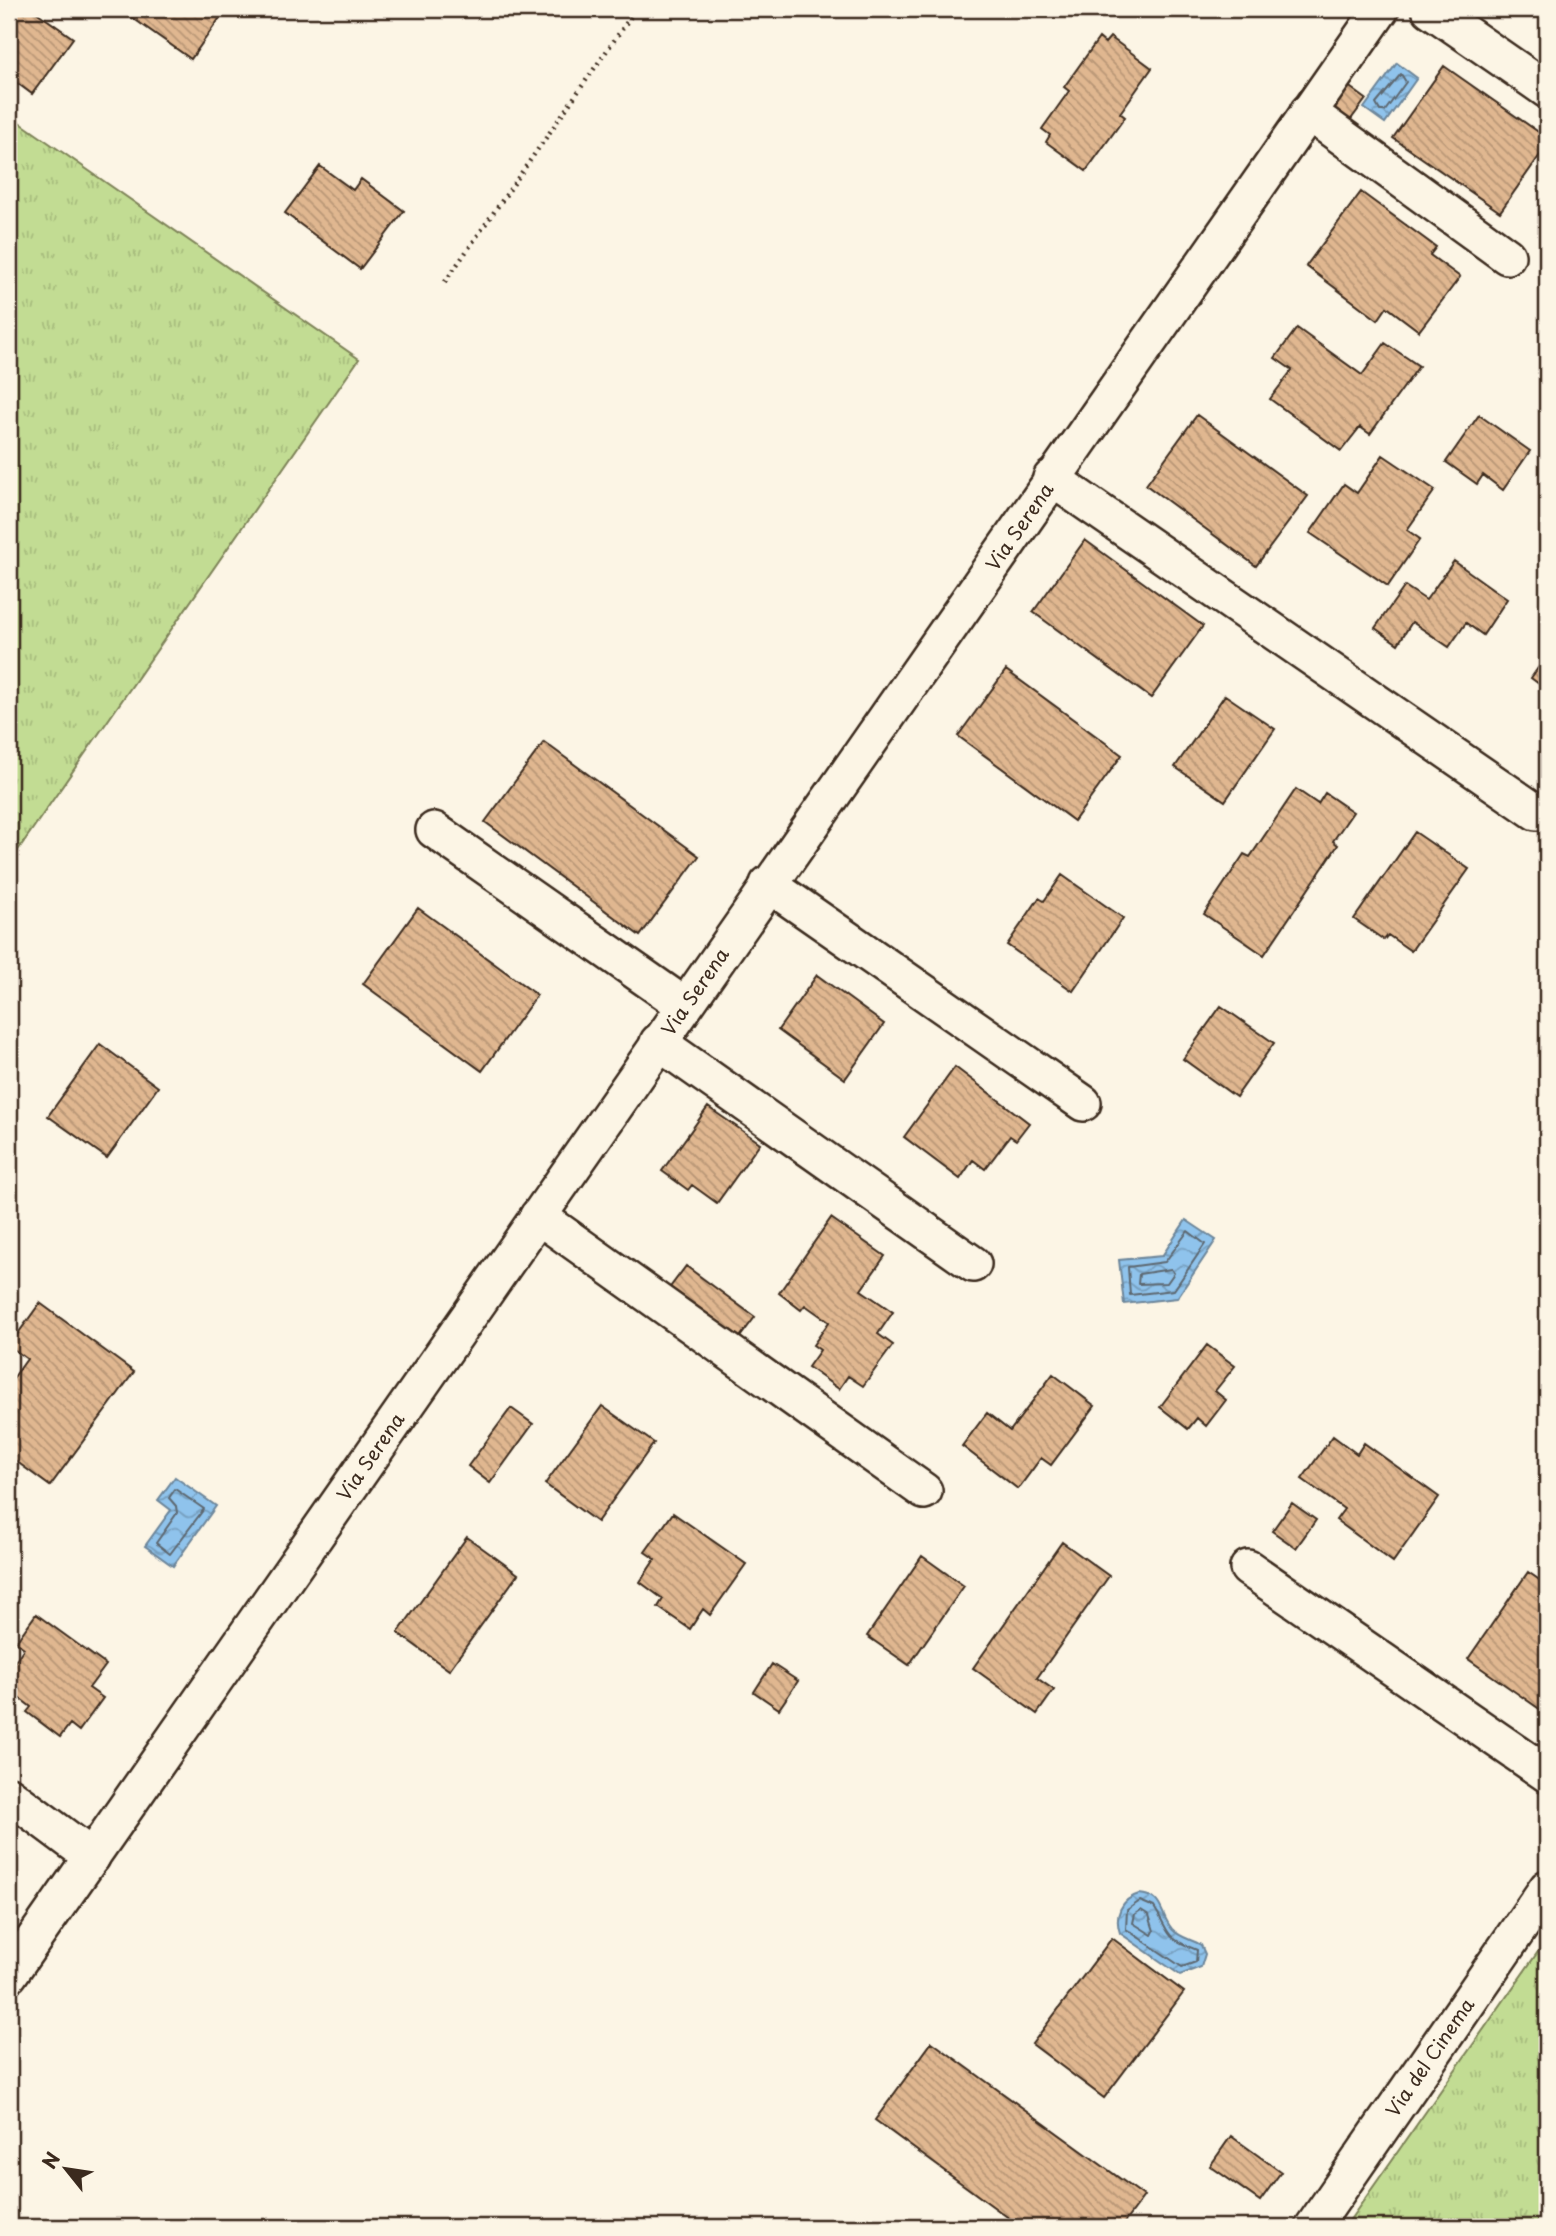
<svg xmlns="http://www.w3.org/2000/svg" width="1556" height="2236" font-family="'Playpen Sans',sans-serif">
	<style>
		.grass { fill: url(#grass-tufts); stroke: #7e8358; stroke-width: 2 }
		.water { fill: url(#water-waves); stroke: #6d869a; stroke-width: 2 }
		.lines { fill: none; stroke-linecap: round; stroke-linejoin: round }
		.shore { stroke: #5d6770; stroke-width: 2 }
		.building { fill: url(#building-back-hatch); stroke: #3b2a1e; stroke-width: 2 }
		.street-casing { stroke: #3b2a1e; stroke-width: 40 }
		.path { stroke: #3b2a1e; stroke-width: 4.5; stroke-dasharray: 2 5; stroke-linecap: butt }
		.street { stroke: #fcf5e5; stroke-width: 35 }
		.labels { text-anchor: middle; stroke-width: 5; stroke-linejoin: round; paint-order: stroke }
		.street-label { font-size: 19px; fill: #3b2a1e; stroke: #fcf5e5 }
	</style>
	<defs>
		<pattern id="grass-tufts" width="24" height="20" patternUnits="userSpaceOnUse" patternTransform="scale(1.75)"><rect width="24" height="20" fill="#c2dc93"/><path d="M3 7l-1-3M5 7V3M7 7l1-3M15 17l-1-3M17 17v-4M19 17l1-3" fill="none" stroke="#a8bd7e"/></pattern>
		<pattern id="water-waves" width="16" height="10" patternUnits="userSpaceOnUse" patternTransform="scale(1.75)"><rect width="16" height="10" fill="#8fc3ec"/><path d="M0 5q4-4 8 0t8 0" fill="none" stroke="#769fbf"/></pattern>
		<pattern id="building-back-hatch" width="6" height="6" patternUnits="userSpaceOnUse" patternTransform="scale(1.75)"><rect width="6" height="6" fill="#e0b790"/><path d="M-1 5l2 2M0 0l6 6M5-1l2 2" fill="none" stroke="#b79575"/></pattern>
	</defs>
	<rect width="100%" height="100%" fill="#fcf5e5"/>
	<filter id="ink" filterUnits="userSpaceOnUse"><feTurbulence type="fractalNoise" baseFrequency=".0143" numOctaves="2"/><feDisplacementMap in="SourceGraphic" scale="14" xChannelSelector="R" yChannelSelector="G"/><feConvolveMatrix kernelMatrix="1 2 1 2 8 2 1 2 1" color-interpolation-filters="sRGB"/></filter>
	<g filter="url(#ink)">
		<path class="grass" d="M9 115 359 359 9 863Z
			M1547 1939V2227H1345Z"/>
		<path class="water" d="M1397 63 1417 78 1385 123 1364 108Z
			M1186 1220 1216 1240 1177 1298 1124 1304 1119 1260 1162 1256Z
			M175 1477 216 1506 173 1566 145 1546 171 1510 158 1500Z
			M1139 1894C1164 1896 1159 1913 1172 1929 1180 1938 1191 1939 1201 1945L1205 1954 1201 1967 1180 1975 1120 1933C1114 1916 1121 1899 1139 1894Z"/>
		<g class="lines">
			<path class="shore" d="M1401 74 1406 82 1385 111H1380L1376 104Z
				M1188 1231 1205 1244 1174 1290 1130 1295 1128 1267 1165 1262Z
				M1171 1269 1174 1273 1167 1283 1138 1284 1139 1274Z
				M175 1489 204 1509 170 1554 156 1543 177 1513 176 1506 169 1498Z
				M1140 1901 1154 1907C1172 1935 1162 1936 1197 1950L1196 1962 1182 1967 1126 1929 1127 1910Z
				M1141 1910 1149 1915 1154 1931 1152 1935 1133 1923 1135 1914Z"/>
		</g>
		<path class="building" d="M9 9H32L73 38 32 94 9 77Z
			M120 9H226L191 59Z
			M1110 37 1152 68 1120 113 1125 117 1086 171 1046 142 1050 135 1042 129 1069 91 1064 87 1099 38 1105 43Z
			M1444 66 1547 138V145L1500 212 1393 138Z
			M1347 85 1366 99 1346 126 1327 112Z
			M320 166 353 190 361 179 404 211 360 269 285 213Z
			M1361 192 1436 247 1430 255 1460 277 1419 331 1387 307 1378 320 1306 266Z
			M1297 328 1362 375 1385 343 1419 366 1370 434 1360 427 1341 451 1270 399 1292 370 1275 358Z
			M1197 415 1308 496 1256 566 1146 485Z
			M1479 415 1530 451 1503 490 1483 475 1477 484 1446 462Z
			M1383 455 1435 490 1407 530 1420 539 1388 586 1310 533 1344 484 1357 493Z
			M1085 540 1203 626 1151 698 1033 612Z
			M1454 561 1507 599 1483 635 1466 623 1449 647 1412 622 1398 644 1375 628 1405 586 1426 600Z
			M1547 655V690L1531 678Z
			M1006 670 1122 755 1074 821 958 736Z
			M1225 695 1275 729 1225 801 1175 767Z
			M544 742 699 856 640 936 485 822Z
			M1296 789 1318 804 1325 793 1353 812 1333 841 1338 845 1264 955 1204 914 1244 854 1250 857Z
			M1415 832 1469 869 1411 951 1388 935 1384 940 1354 919Z
			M1062 875 1123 918 1073 991 1007 945 1039 898 1044 901Z
			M418 908 537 995 482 1071 363 984Z
			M817 975 884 1024 845 1079 778 1030Z
			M1221 1006 1274 1043 1236 1097 1183 1059Z
			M100 1044 158 1087 107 1158 48 1116Z
			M955 1067 1029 1123 1016 1140 1010 1136 985 1169 973 1160 960 1179 904 1137Z
			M708 1107 760 1143 717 1203 692 1185 688 1190 662 1171Z
			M831 1218 885 1256 861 1290 893 1312 878 1334 893 1345 863 1386 848 1376 839 1389 808 1367 820 1350 813 1345 829 1322 805 1305 801 1310 779 1293Z
			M686 1266 755 1317 737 1341 668 1290Z
			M40 1303 134 1372 50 1486 9 1456V1384L27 1359 9 1346Z
			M1207 1345 1235 1366 1215 1391 1226 1400 1206 1426 1197 1418 1188 1429 1160 1407Z
			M1053 1374 1095 1406 1051 1465 1041 1458 1018 1489 962 1446 987 1413 1010 1431Z
			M602 1406 654 1443 597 1522 545 1484Z
			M511 1408 533 1424 490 1483 468 1466Z
			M1333 1436 1357 1454 1364 1443 1439 1497 1393 1562 1336 1520 1344 1509 1302 1479Z
			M1292 1503 1316 1520 1296 1548 1272 1531Z
			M673 1513 746 1564 710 1615 703 1609 690 1629 658 1607 663 1599 640 1582 655 1559 645 1552Z
			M467 1537 518 1574 449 1670 398 1633Z
			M1062 1542 1109 1576 1037 1678 1054 1690 1037 1714 973 1668Z
			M922 1556 964 1586 909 1665 867 1636Z
			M1528 1572 1547 1585V1700L1541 1710 1468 1659Z
			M36 1614 106 1665 89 1688 103 1698 79 1731 70 1724 60 1737 27 1712 31 1707 9 1690V1670L24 1648 16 1642Z
			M772 1664 798 1681 779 1709 754 1692Z
			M1112 1938 1184 1992 1104 2098 1032 2044Z
			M932 2042 1144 2196 1121 2227H1021L875 2120Z
			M1231 2136 1281 2172 1260 2201 1210 2166Z"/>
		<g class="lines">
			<defs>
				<g id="street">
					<path d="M1430 9 1547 90"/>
					<path d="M1308 112 1507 256"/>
					<path d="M1051 478 1536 812"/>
					<path d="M434 830 684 1005"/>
					<path d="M768 884 1083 1103"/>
					<path d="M658 1042 973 1264"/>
					<path d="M538 1216 924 1491"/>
					<path d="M1248 1568 1547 1774"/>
					<path d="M9 1795 92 1857"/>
					<path id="s1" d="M9 1975 1381 9"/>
					<path id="s2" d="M1313 2227 1547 1888"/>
				</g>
			</defs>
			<use href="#street" class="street-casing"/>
			<path class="path" d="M445 282 636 9"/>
			<use href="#street" class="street"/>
		</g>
	</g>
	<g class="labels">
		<g class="street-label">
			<text dy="7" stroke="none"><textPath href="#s1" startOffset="1766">Via Serena</textPath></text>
			<text dy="7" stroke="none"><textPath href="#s1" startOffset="1199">Via Serena</textPath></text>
			<text dy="7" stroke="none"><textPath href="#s1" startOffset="632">Via Serena</textPath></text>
			<text dy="7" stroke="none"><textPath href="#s2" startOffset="206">Via del Cinema</textPath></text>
		</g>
	</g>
	<rect width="1556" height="2236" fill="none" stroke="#fcf5e5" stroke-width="35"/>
	<rect x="18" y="18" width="1521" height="2201" fill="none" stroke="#3b2a1e" stroke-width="2.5" filter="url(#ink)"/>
	<g transform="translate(66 2169) rotate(300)" stroke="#fcf5e5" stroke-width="5" paint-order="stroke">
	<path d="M0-5L12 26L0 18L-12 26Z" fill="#3b2a1e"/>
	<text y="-10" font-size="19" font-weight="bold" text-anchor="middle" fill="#3b2a1e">N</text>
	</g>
</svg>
